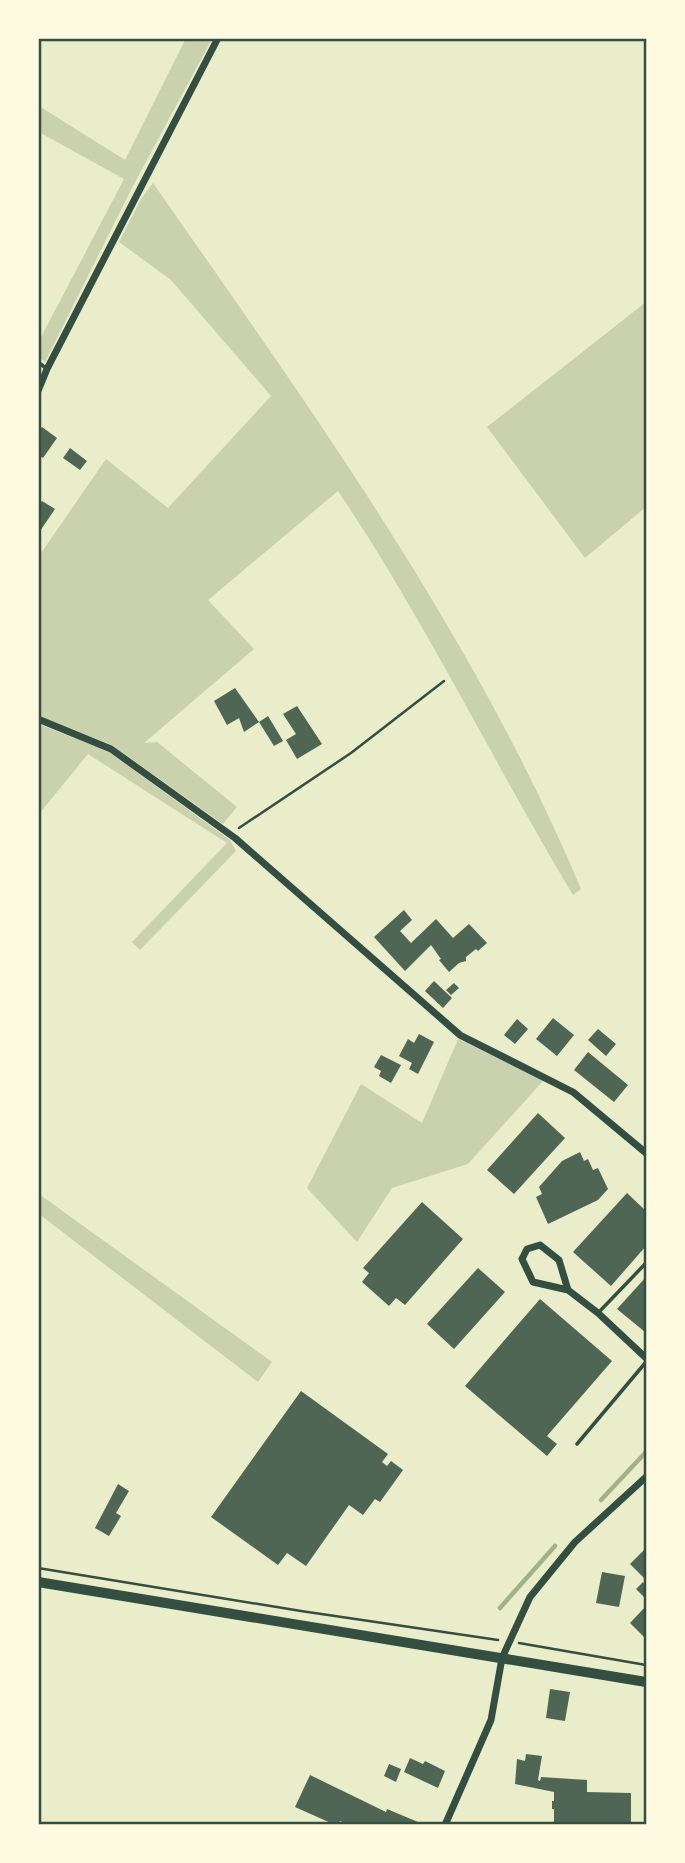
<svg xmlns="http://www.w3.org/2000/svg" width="685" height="1863" font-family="'Nunito Sans',sans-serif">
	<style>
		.green { fill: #cad2ad }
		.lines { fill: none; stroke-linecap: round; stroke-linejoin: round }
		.stream { stroke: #a3b18a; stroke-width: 4.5 }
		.building { fill: #4f6655 }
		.path { stroke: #344e41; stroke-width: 2.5 }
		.service { stroke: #344e41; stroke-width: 3.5 }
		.minor { stroke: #344e41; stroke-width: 7 }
		.secondary { stroke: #344e41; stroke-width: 10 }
		.neatline { fill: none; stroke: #344e41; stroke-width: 2.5 }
	</style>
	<rect width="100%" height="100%" fill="#e9edc9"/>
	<path class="green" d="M186 38 212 39 132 188 45 362 39 357V341L124 179 39 132V106L125 160Z
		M153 183C310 408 474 634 581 889L573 895C493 762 425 620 338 491L208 600 254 649 144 743 157 742 237 807 223 824 112 745 40 716 39 712V556L106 459 168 508 271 396 171 280 119 242 141 199Z
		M646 302V507L585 558 487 427Z
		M39 724 109 752 230 840 236 851 140 950 132 942 227 843 88 754 39 814Z
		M458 1039 544 1080 468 1164 392 1188 357 1242 307 1188 361 1084 422 1123Z
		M39 1194 272 1362 258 1382 39 1214Z"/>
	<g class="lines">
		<path class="stream" d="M601 1500 646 1452
			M500 1608 555 1546"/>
	</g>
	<path class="building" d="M42 427 57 438 43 458 38 455V432Z
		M70 448 87 461 80 470 63 458Z
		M42 501 55 509 38 534V506Z
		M235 688 259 722 244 732 239 718 227 725 214 701Z
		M297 706 322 744 297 759 286 740 296 734 283 714Z
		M268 716 283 741 274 746 259 722Z
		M404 910 412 920 400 931 411 943 436 919 453 938 469 924 487 943 478 951 476 949 466 957V961L459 963 449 972 439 960 441 959 431 945 405 971 374 937Z
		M434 981 452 998 443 1008 425 991Z
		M454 983 459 988 451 995 446 990Z
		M553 1018 574 1035 557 1056 536 1039Z
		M517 1019 528 1029 515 1044 504 1035Z
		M598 1029 616 1044 606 1056 588 1040Z
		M419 1034 434 1042 418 1074 409 1069 412 1063 399 1056 408 1039 414 1043Z
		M588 1052 628 1085 614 1102 574 1070Z
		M381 1055 401 1065 391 1083 379 1076 381 1071 374 1067Z
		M538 1113 565 1138 514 1194 487 1170Z
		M580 1152 584 1161 588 1159 593 1170 598 1168 608 1189 598 1200 548 1224 536 1197 542 1194 539 1187 562 1161Z
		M627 1193 646 1211V1246L611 1286 573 1252Z
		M422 1202 463 1239 405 1305 396 1298 389 1306 362 1282 369 1273 363 1268Z
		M478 1268 505 1292 454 1349 427 1324Z
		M646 1277V1331L645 1332 617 1309Z
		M540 1299 612 1361 547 1436 557 1444 547 1456 465 1386Z
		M301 1391 388 1454 382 1462 387 1466 391 1461 403 1470 380 1502 375 1499 363 1515 349 1505 306 1566 287 1553 278 1565 211 1517Z
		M118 1484 129 1491 116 1513 121 1516 109 1536 95 1528Z
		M646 1548V1580L630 1564Z
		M602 1572 625 1576 619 1607 596 1603Z
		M643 1582 646 1586 645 1598 636 1589Z
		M646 1606V1639L630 1623Z
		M550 1689 570 1692 565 1721 546 1718Z
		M526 1754 542 1756 538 1780 540 1781 541 1777 587 1780V1792L631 1793V1824H554V1809H552V1801H554V1792L515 1784 517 1759 525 1761Z
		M410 1758 423 1764 425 1761 445 1771 438 1788 404 1772Z
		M389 1764 401 1769 396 1782 384 1776Z
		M310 1775 386 1812 387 1809 418 1822 417 1824H347L340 1821 338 1824H333L295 1807Z"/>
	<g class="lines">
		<path class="path" d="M239 828 351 753 444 681
			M38 1568 301 1611 498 1640
			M519 1643 646 1665"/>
		<path class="service" d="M38 362 47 369
			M599 1312 646 1263
			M577 1444 646 1362"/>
		<path class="minor" d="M38 391 47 369 218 38
			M38 719 111 749 235 838 460 1035 573 1092 646 1153
			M568 1290 559 1260 540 1245 527 1249 522 1259 533 1282 568 1290 598 1313 646 1358
			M445 1825 491 1720 502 1658 530 1597 575 1542 646 1477"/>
		<path class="secondary" d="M38 1582 646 1682"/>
	</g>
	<rect width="685" height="1863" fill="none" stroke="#fefae0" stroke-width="80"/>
	<rect x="40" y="40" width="605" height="1783" class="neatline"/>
</svg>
